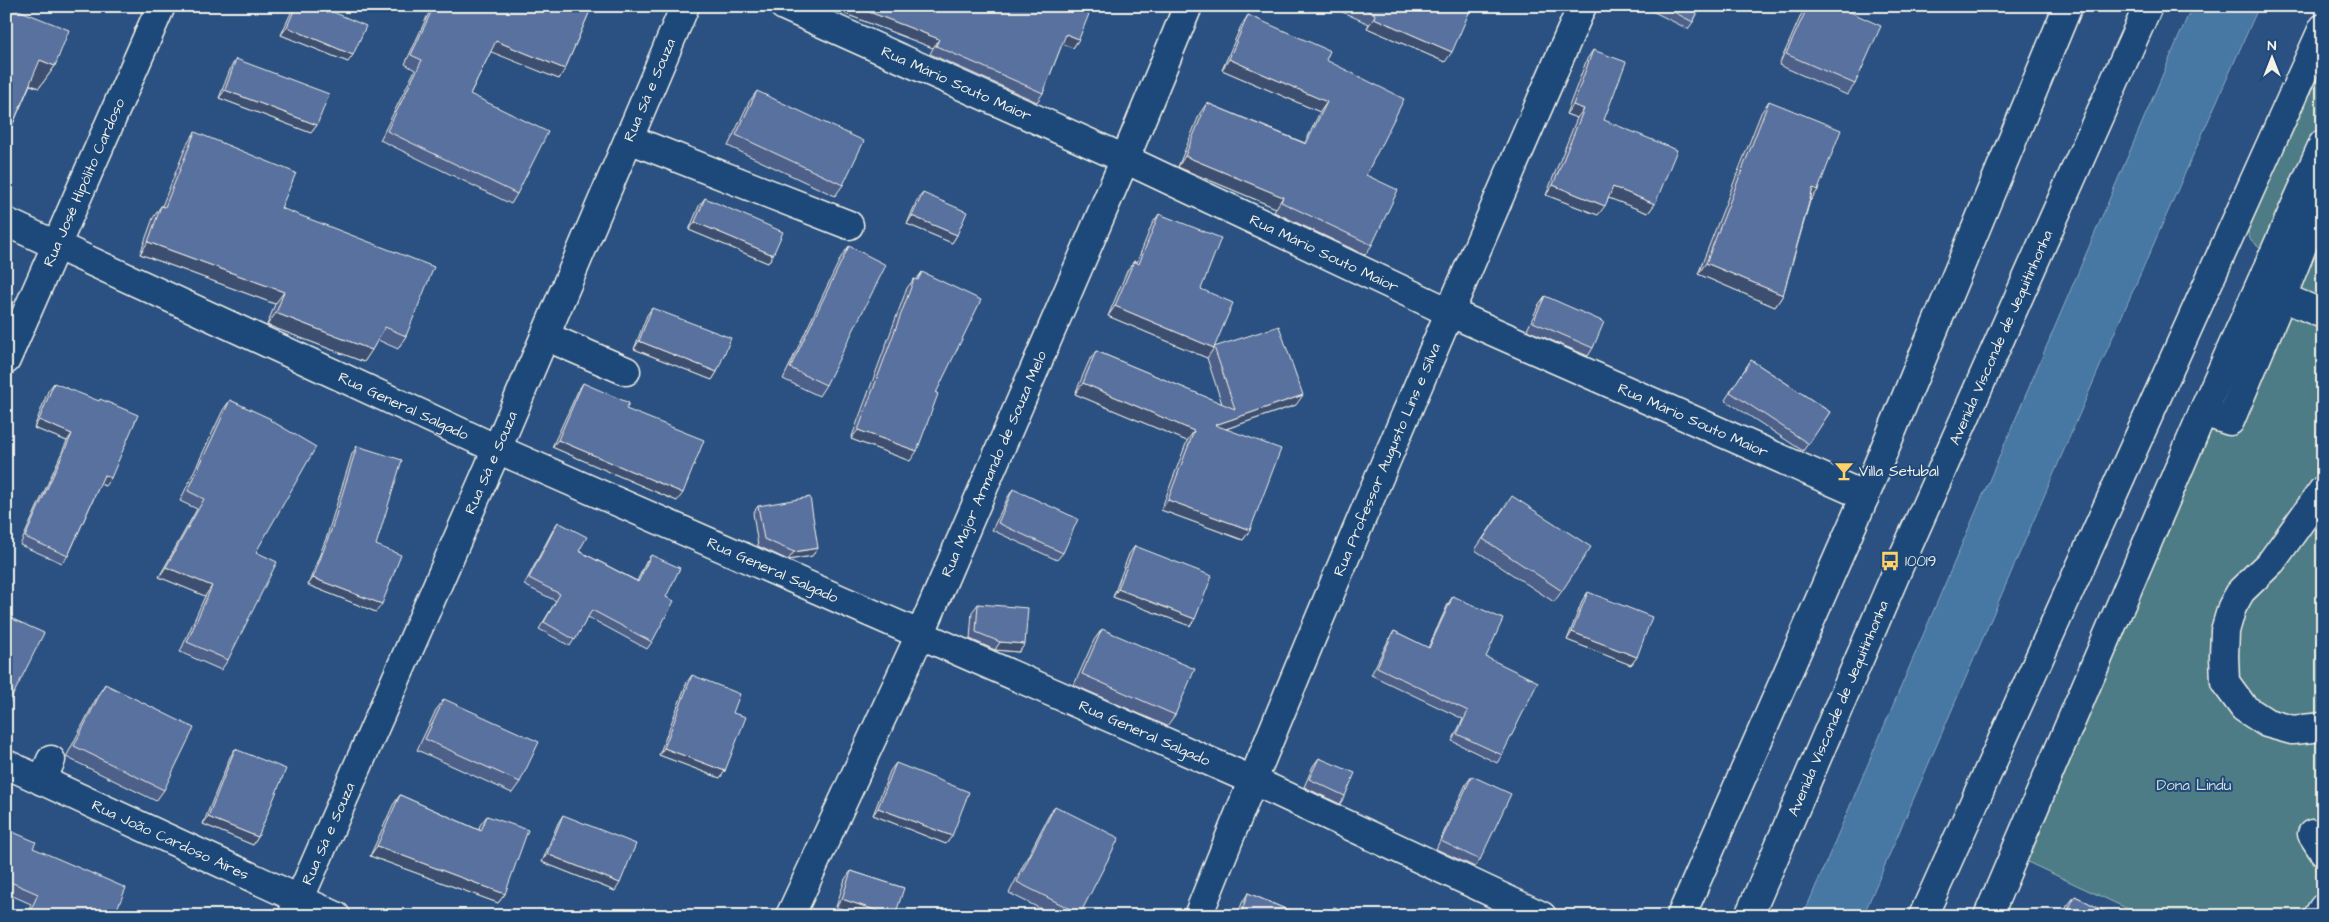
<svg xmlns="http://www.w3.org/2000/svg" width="2329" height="922" font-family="'Architects Daughter',sans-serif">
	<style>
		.green { fill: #4e7c86; stroke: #a1b6b7 }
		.water { fill: #4677a3; stroke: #8ca8bf }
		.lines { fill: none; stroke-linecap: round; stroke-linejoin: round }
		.street-casing { stroke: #f4f1e8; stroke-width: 31 }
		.secondary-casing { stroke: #f4f1e8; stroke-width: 31 }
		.primary-casing { stroke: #f4f1e8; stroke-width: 31 }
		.street { stroke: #1f4a7a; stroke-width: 28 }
		.secondary { stroke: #1f4a7a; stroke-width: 28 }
		.primary { stroke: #1f4a7a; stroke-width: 28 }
		.wall { fill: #4d6189; stroke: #f4f1e8 }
		.shaded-wall { fill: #3e4f6f; stroke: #f4f1e8 }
		.building { fill: #59719f; stroke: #f4f1e8 }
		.labels { text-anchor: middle; stroke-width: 4; stroke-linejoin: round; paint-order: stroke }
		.street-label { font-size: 15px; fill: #f4f1e8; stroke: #1f4a7a }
		.poi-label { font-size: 15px; fill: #f4f1e8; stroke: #1f4a7a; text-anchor: start }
		.park-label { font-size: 15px; fill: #dbdfd9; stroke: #1f4a7a }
	</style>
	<rect width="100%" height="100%" fill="#2a5181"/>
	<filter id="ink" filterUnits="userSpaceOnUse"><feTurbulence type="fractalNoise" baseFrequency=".02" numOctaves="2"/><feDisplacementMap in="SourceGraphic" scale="10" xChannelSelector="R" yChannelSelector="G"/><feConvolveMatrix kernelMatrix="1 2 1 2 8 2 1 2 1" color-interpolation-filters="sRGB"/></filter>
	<g filter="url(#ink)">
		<path class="green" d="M2323 27V916H2143L2021 859 2262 249 2250 239 2246 224Z"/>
		<path class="water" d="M2192 6H2259L2120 320 1863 916H1803Z"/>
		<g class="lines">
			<defs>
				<g id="street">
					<path id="s1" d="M784 6 1125 159 1449 312 1865 496"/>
					<path d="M629 139 849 225"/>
					<path id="s2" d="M6 222 497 449 1252 780 1542 916"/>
					<path d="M2282 297 2323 314"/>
					<path d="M545 336 626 371"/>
					<path id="s3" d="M6 360 161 6"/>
					<path d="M2203 412 2230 421 2282 297 2323 194"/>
					<path d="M2323 490 2272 561 2241 591 2232 607 2225 631 2224 656 2225 682 2244 708 2267 723 2292 730 2323 727"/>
					<path d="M42 781 51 760"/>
					<path d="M2312 834 2323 851"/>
					<path id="s4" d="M790 916 920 635 1125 159 1188 6"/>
					<path id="s5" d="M1198 916C1320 610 1451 308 1582 6"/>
					<path d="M2318 916 2323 908"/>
				</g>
				<g id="secondary">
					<path id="s6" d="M6 764 336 916"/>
					<path id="s7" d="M292 916 497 449 685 6"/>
					<path d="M1681 916 1865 496 2068 6"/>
					<path d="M1988 916 2203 412 2323 144"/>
				</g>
				<g id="primary">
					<path id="s8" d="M1749 916 1900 564 2148 6"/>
					<path d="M1923 916 2323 28"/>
				</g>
			</defs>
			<use href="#street" class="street-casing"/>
			<use href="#secondary" class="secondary-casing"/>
			<use href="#primary" class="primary-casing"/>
			<use href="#street" class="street"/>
			<use href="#secondary" class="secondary"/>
			<use href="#primary" class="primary"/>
		</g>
		<path class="wall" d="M294 6H319L348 62 281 35Z
			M432 6H592L565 69 559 79 491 51 470 94 517 194 511 204 380 140 415 70 405 64Z
			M825 6 1079 39 1073 48 1062 44 1043 93 1037 102 930 54 933 48Z
			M1329 6H1472L1445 62 1367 28 1369 24Z
			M1642 6H1701L1693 22 1688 29Z
			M1805 6H1837L1855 84 1847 95 1779 65Z
			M13 8 55 66 39 88 30 85 6 140V18Z
			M1248 15 1326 60 1366 175 1372 245 1365 255 1274 212 1276 208 1178 167 1200 113 1207 103 1305 143 1320 112 1222 70 1241 26Z
			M1593 50 1604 120 1655 204 1648 213 1609 198 1598 215 1546 195 1577 118 1566 114 1587 59Z
			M236 59 317 125 311 133 219 98 231 67Z
			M757 91 843 185 835 196 728 146 749 102Z
			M1769 101 1818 190 1810 201 1783 295 1775 307 1698 274 1761 113Z
			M195 132 281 208 406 336 398 349 378 340 364 362 267 325 275 304 140 254 153 218 161 206H162L187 144Z
			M923 193 957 235 952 243 907 224 917 200Z
			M705 198 773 255 768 263 689 230 699 206Z
			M1159 214 1201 289 1214 348 1296 405 1226 429 1250 530 1243 540 1161 510 1187 441 1075 394 1089 361 1096 351 1222 404 1207 358 1108 316 1127 271 1134 261 1137 262 1152 224Z
			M849 246 826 385 819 396 783 379 841 257Z
			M922 272 936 393 910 461 851 439 907 288 914 279 916 280Z
			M1545 296 1593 348 1588 356 1527 330 1539 304Z
			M652 308 717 372 712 380 634 349 647 315Z
			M1751 360 1830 412 1803 451 1725 400Z
			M54 383 105 486 100 484 68 556 62 563 20 545 67 441 34 428 48 391Z
			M583 383 626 409 677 501 552 447 578 391Z
			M230 400 270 420 256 552 228 660 221 670 180 652 205 596 159 577 197 509 180 501 223 410Z
			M357 446 376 612 308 585 327 536 352 454Z
			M1013 489 1063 553 1057 560 992 530 1008 497Z
			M758 506 818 548 812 556 788 560 758 546 753 513Z
			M1504 507 1562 591 1554 602 1475 550Z
			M558 522 579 551 637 581 646 562 651 555 666 597 652 642 647 649 588 617 570 646 539 629 556 601 524 585 554 528Z
			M1135 546 1190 626 1113 597 1129 554Z
			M1588 592 1637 657 1631 665 1567 640 1583 599Z
			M1453 596 1486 657 1502 755 1497 763 1452 741 1463 719 1371 675 1389 639 1394 631 1428 648 1448 604Z
			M978 604 1025 644 1019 652 995 650 970 639 972 612Z
			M1102 629 1175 715 1167 726 1074 685 1094 640Z
			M692 675 733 713 725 771 720 778 659 755 687 682Z
			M105 684 164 790 156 801 66 757 98 695Z
			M444 699 520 782 512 793 417 750 436 710Z
			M235 749 258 837 253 845 203 824 230 757Z
			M1319 758 1345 796 1340 804 1304 787 1313 766Z
			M896 763 952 836 946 844 873 815 890 771Z
			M1472 776 1480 860 1475 867 1436 849 1466 784Z
			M400 795 479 830 480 825 487 816 505 894 498 903 370 856 393 805Z
			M1055 806 1080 914 1079 916H1055L1009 893 1048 817Z
			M563 815 615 891 542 862 558 823Z
			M6 829 33 848 114 916H26L31 904 6 893Z
			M851 871 904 888 836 907 845 879Z
			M1248 893 1302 916H1237L1242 903Z
			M2075 896 2114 916H2063L2067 906Z
			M1334 907 1357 916H1328Z"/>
		<path class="shaded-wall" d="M825 6H854L939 39 933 48Z
			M1374 18 1452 52 1445 62 1367 28Z
			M287 27 353 55 348 62 281 35Z
			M1066 34 1079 39 1073 48 1060 43Z
			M496 41 565 69 559 79 489 51Z
			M1229 59 1327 102 1320 112 1222 70Z
			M40 60 55 66 39 88 24 82Z
			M225 90 317 125 311 133 219 98Z
			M1573 105 1584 109 1577 118 1566 114Z
			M1185 156 1283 197 1276 208 1178 167Z
			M1553 185 1605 206 1598 215 1546 195Z
			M1613 187 1655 204 1648 213 1606 197Z
			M1813 188 1818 190 1810 201Z
			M912 216 957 235 952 243 907 224Z
			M695 222 773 255 768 263 689 230Z
			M148 242 284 292 275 304 140 254Z
			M1706 263 1783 295 1775 307 1698 274Z
			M1115 306 1214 348 1207 358 1108 316Z
			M276 313 372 350 364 362 267 325Z
			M639 341 717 372 712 380 634 349Z
			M1083 383 1194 431 1187 441 1075 394Z
			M1303 395 1296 405 1208 435 1215 425Z
			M39 420 72 434 67 441 34 428Z
			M858 430 917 451 910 461 851 439Z
			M558 440 683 493 677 501 552 447Z
			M104 475 111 478 105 486 99 483Z
			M1168 500 1250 530 1243 540 1161 510Z
			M818 548 812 556 788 560 794 552Z
			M166 567 212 586 205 596 159 577Z
			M313 578 382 604 376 612 308 585Z
			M1118 589 1195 619 1190 626 1113 597Z
			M1572 632 1637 657 1631 665 1567 640Z
			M1000 642 1025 644 1019 652 995 650Z
			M664 748 725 771 720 778 659 755Z
			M878 808 952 836 946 844 873 815Z
			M208 817 258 837 253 845 203 824Z
			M377 846 505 894 498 903 370 856Z
			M547 854 620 883 615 891 542 862Z
			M842 899 893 916H864L836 907Z"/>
		<path class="building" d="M296 6H319L366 26 353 55 287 27Z
			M434 6H592L565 69 496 41 470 94 548 132 517 194 387 131 422 60 411 55Z
			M854 6H1070L1089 14 1079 39 1066 34 1043 93 936 46 939 39Z
			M1358 6H1472L1452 52 1374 18 1375 14Z
			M1662 6H1701L1693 22Z
			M1808 6H1837L1881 26 1855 84 1786 54Z
			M13 8 69 30 55 66 40 60 6 140V26Z
			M1248 15 1330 51 1326 60 1404 99 1366 175 1398 190 1372 245 1281 202 1283 197 1185 156 1207 103 1306 144 1327 102 1229 59Z
			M1593 50 1626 62 1604 120 1677 150 1655 204 1613 187 1605 206 1553 185 1584 109 1573 105Z
			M236 59 329 94 317 125 225 90Z
			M757 91 864 141 843 185 736 135Z
			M1769 101 1841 130 1818 190 1813 188 1783 295 1706 263Z
			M195 132 296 173 281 208 434 267 406 336 385 327 372 350 276 313 284 292 148 242 161 206 165 207Z
			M923 193 967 212 957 235 912 216Z
			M705 198 783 232 773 255 695 222Z
			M1159 214 1221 238 1201 289 1233 303 1214 348 1115 306 1134 261 1139 264Z
			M849 246 886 265 826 385 790 368Z
			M922 272 981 300 936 393 938 394 917 451 858 430 914 279 918 280Z
			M1545 296 1604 322 1593 348 1533 322Z
			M652 308 731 338 717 372 639 341Z
			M1279 326 1303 395 1215 425 1281 449 1250 530 1168 500 1194 431 1083 383 1096 351 1235 409 1214 347Z
			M1751 360 1830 412 1809 444 1730 392Z
			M54 383 99 401 100 399 138 415 111 478 104 475 68 556 25 537 72 434 39 420Z
			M583 383 629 403 626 409 704 440 683 493 558 440Z
			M230 400 271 419 270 420 316 447 256 552 277 562 228 660 187 642 212 586 166 567 204 499 188 491Z
			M357 446 402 460 376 545 401 555 382 604 313 578 332 528Z
			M1013 489 1078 519 1063 553 998 523Z
			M1512 496 1591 547 1562 591 1483 539Z
			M810 497 818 548 794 552 764 539 758 506Z
			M558 522 587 537 579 551 638 582 651 555 680 568 666 597 674 601 652 642 592 610 575 640 544 622 560 594 529 578Z
			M1135 546 1212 576 1195 619 1118 589Z
			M1588 592 1652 617 1637 657 1572 632Z
			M1453 596 1503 619 1486 657 1538 682 1502 755 1457 734 1468 711 1377 667 1394 631 1429 648Z
			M978 604 1028 608 1025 644 1000 642 976 632Z
			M6 616 44 633 6 709Z
			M1102 629 1195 669 1175 715 1082 674Z
			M692 675 740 694 733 713 746 717 725 771 664 748Z
			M105 684 194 728 164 790 74 746Z
			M444 699 539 742 520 782 425 739Z
			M235 749 286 769 258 837 208 817Z
			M1319 758 1355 773 1345 796 1309 779Z
			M896 763 969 792 952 836 878 808Z
			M1472 776 1511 794 1480 860 1441 841Z
			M400 795 481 831 487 816 528 830 505 894 377 846Z
			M1055 806 1119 838 1080 914 1017 882Z
			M563 815 636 844 620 883 547 854Z
			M6 829 36 842 33 848 126 888 114 916H28L38 894 6 880Z
			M851 871 904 888 895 916H893L842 899Z
			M1248 893 1302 916H1240Z
			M2075 896 2114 916H2065Z
			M1334 907 1357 916H1330Z"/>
	</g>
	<defs>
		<symbol id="bar-bare" viewBox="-9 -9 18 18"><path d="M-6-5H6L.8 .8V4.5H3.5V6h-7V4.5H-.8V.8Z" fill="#ffd166" stroke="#1f4a7a" stroke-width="2.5" paint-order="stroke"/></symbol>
		<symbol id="bus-bare" viewBox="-9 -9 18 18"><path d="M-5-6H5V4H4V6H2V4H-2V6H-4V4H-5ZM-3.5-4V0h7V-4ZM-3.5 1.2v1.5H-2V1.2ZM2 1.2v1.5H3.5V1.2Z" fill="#ffd166" stroke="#1f4a7a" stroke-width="2.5" paint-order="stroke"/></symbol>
	</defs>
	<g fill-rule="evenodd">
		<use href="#bar-bare" x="1830" y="457" width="28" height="28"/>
		<use href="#bus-bare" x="1876" y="547" width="28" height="28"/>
	</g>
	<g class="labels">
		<g class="street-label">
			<text dy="5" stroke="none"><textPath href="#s1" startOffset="189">Rua Mário Souto Maior</textPath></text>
			<text dy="5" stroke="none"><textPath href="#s7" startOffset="900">Rua Sá e Souza</textPath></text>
			<text dy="5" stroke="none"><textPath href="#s3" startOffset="194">Rua José Hipólito Cardoso</textPath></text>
			<text dy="5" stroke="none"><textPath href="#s1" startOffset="594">Rua Mário Souto Maior</textPath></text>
			<text dy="5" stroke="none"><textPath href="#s8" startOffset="631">Avenida Visconde de Jequitinhonha</textPath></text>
			<text dy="5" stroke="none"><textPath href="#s2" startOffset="438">Rua General Salgado</textPath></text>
			<text dy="5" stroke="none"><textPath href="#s1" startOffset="999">Rua Mário Souto Maior</textPath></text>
			<text dy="5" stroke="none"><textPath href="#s5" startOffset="494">Rua Professor Augusto Lins e Silva</textPath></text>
			<text dy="5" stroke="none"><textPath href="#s7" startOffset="495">Rua Sá e Souza</textPath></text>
			<text dy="5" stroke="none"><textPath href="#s4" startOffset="496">Rua Major Armando de Souza Melo</textPath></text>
			<text dy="5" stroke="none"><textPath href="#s2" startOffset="842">Rua General Salgado</textPath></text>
			<text dy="5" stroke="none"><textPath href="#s8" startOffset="226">Avenida Visconde de Jequitinhonha</textPath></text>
			<text dy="5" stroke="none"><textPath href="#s2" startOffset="1248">Rua General Salgado</textPath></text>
			<text dy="5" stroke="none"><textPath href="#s7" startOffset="90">Rua Sá e Souza</textPath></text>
			<text dy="5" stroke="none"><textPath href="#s6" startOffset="181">Rua João Cardoso Aires</textPath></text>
		</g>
		<g class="poi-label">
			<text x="1859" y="476">Villa Setubal</text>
			<text x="1905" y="566">10019</text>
		</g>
		<g class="park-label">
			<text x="2194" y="790">Dona Lindu</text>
		</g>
	</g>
	<rect width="2329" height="922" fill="none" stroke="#1f4a7a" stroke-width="25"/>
	<rect x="12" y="12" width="2304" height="897" fill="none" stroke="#f4f1e8" stroke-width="2" filter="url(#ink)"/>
	<g transform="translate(2272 58)" stroke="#1f4a7a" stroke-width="4" paint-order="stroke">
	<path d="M0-4L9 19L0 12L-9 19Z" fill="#f4f1e8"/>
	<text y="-8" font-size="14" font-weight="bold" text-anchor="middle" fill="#f4f1e8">N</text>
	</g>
</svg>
